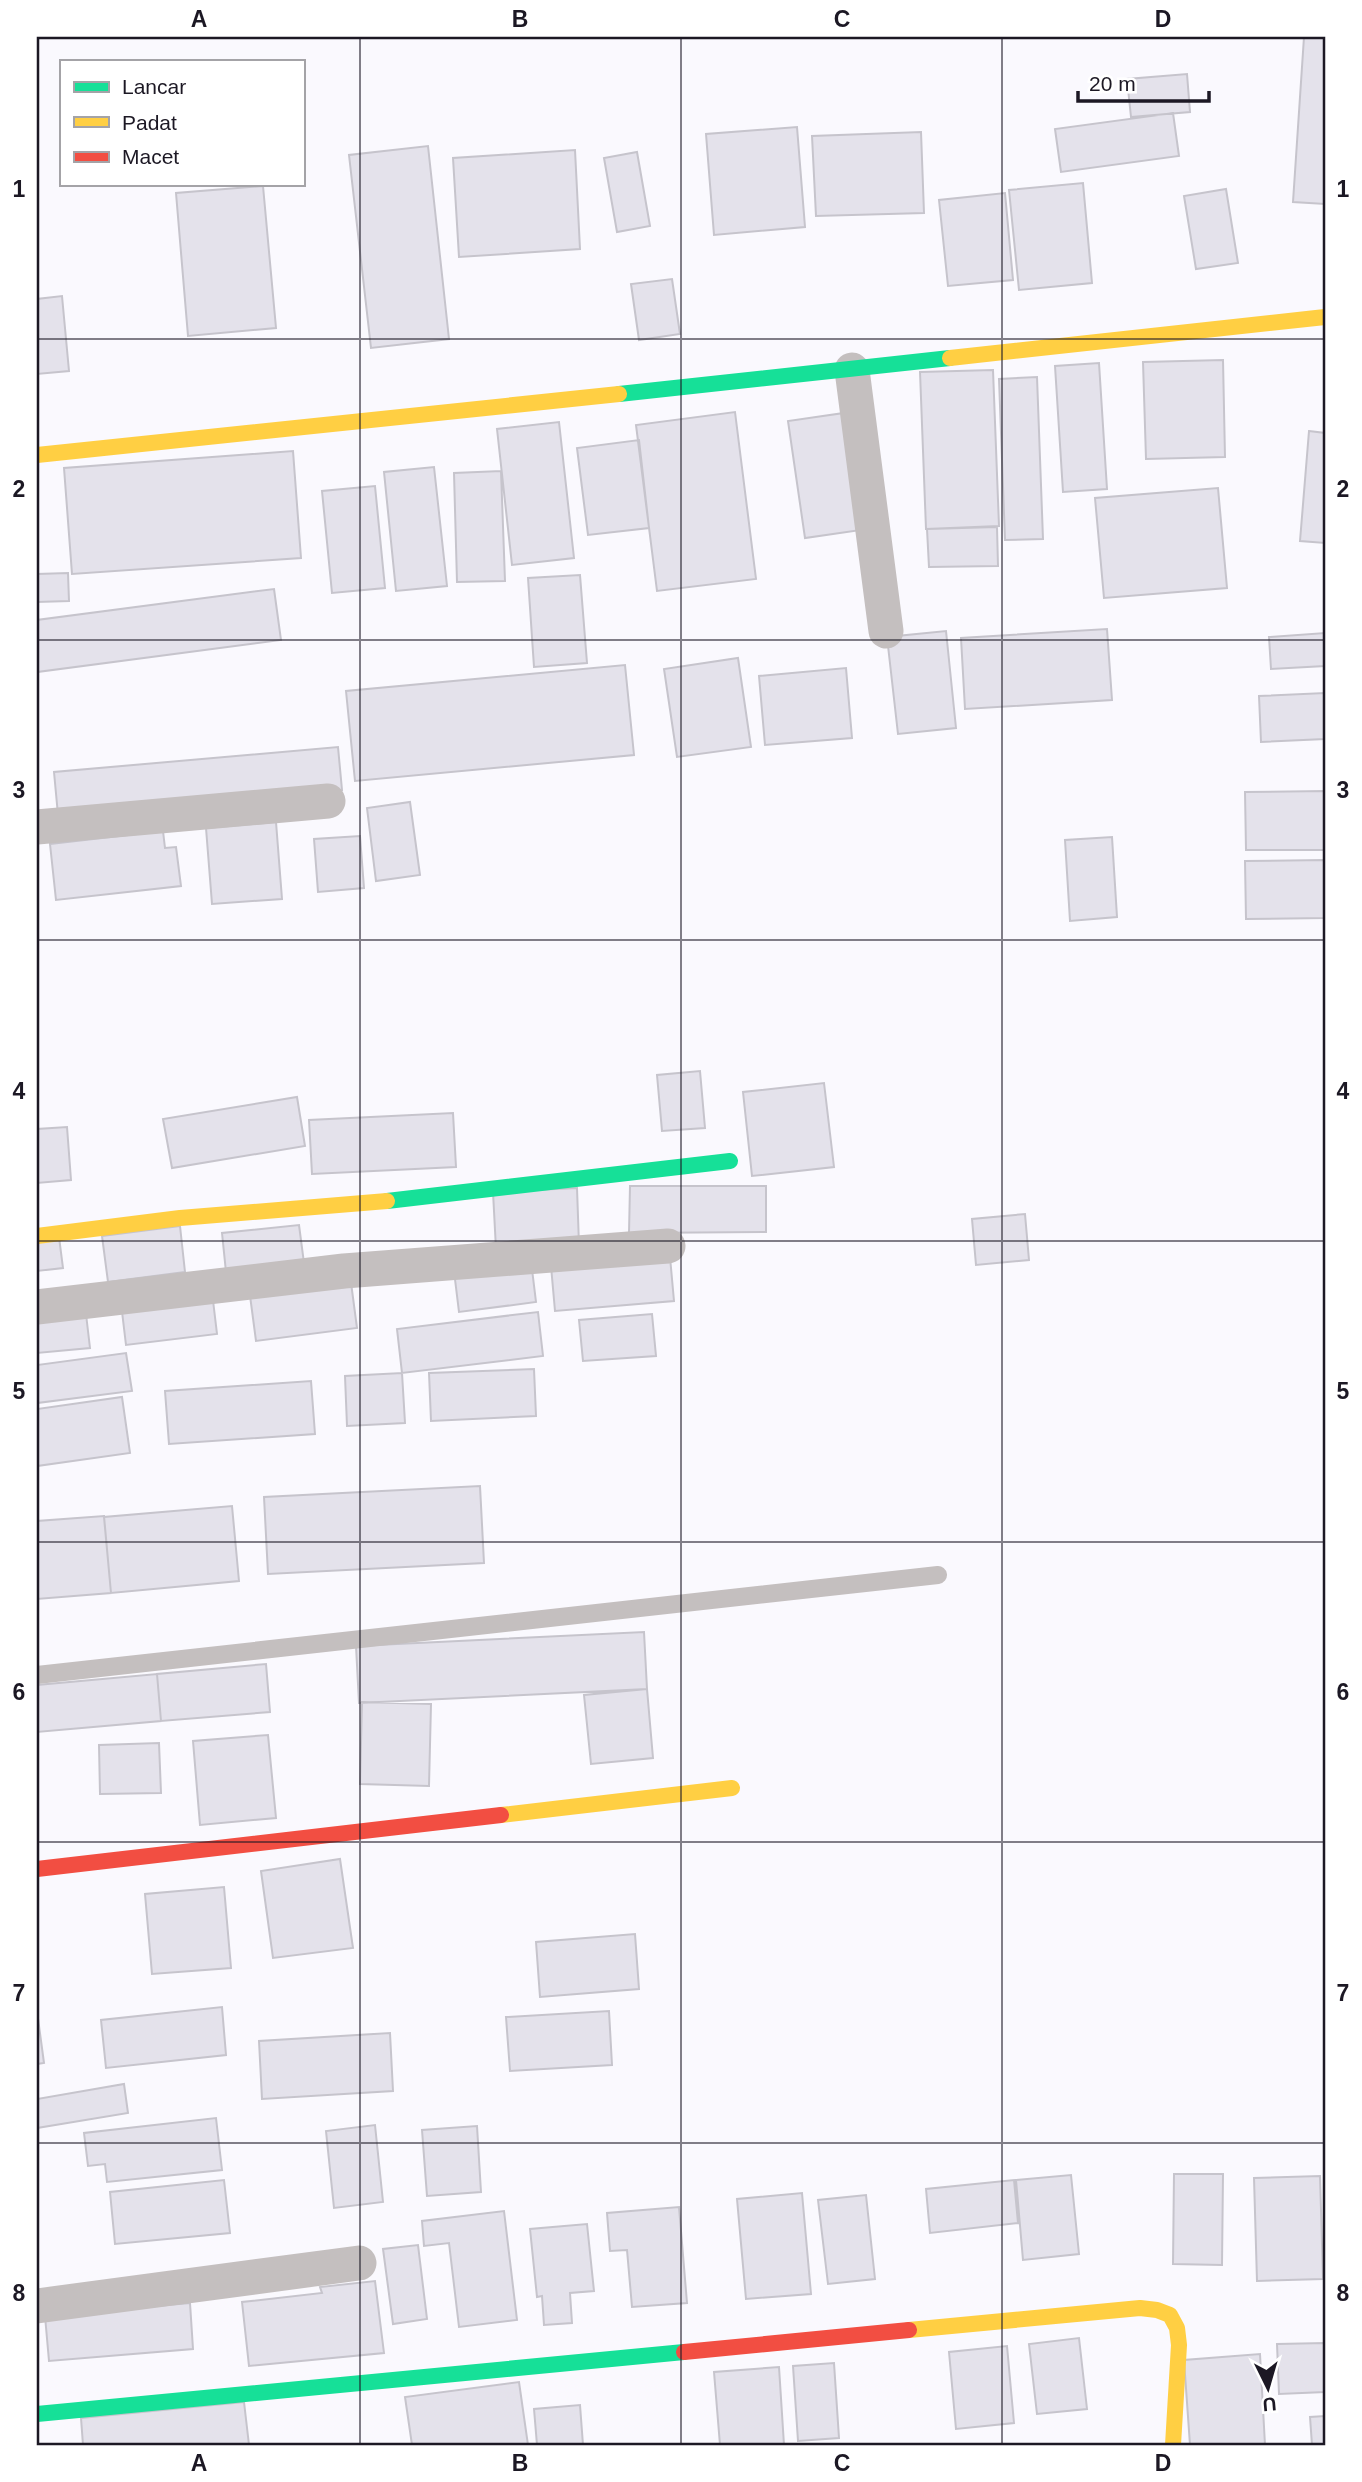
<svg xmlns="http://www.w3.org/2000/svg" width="1362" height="2482" font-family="Helvetica,sans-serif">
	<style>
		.building { fill: #e4e2eb; stroke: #c6c4cc; stroke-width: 2 }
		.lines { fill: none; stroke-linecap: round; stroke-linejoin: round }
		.lane { stroke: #c4bfbf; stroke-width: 18 }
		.street { stroke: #c4bfbf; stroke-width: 35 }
		.fast { stroke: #16e098; stroke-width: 16 }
		.slow { stroke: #ffcf43; stroke-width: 16 }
		.jam { stroke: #f24e42; stroke-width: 16 }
		.grid { fill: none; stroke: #1c1824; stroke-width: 2; stroke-opacity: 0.55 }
		.neatline { fill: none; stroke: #1c1824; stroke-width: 2.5 }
		.grid-label { font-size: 23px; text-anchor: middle; font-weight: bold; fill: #1c1824 }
	</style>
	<rect width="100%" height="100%" fill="#faf9fe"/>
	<path class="building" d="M1304 37H1325V204L1293 202Z
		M1187 74 1190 112 1131 117 1127 79Z
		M1173 113 1179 156 1061 172 1055 129Z
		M797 127 805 227 714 235 706 134Z
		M921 132 924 213 816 216 812 136Z
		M428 146 449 339 371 348 349 155Z
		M575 150 580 249 459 257 453 158Z
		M637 152 650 226 617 232 604 158Z
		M1083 183 1092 283 1019 290 1009 190Z
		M263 186 276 328 188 336 176 193Z
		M1226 189 1238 263 1196 269 1184 196Z
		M1005 193 1013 280 948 286 939 200Z
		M672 279 680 334 639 340 631 284Z
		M62 296 69 371 37 374V299Z
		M1223 360 1225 457 1146 459 1143 362Z
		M1099 363 1107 489 1063 492 1055 366Z
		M993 370 999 526 926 529 920 372Z
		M1037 377 1043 539 1005 540 999 379Z
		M735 412 756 579 657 591 636 425Z
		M844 413 861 530 805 538 788 421Z
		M559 422 574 558 512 565 497 429Z
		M1309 431 1325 433V543L1300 541Z
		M639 440 649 528 588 535 577 448Z
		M293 451 301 558 72 574 64 468Z
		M434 467 447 586 396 591 384 472Z
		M501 471 505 581 457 582 454 473Z
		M375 486 385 588 332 593 322 491Z
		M1218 488 1227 588 1104 598 1095 498Z
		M997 527 998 566 929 567 927 529Z
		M68 573 69 601 37 602V574Z
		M580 575 587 663 534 667 528 578Z
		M274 589 281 640 37 672V620Z
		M1107 629 1112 700 965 709 961 638Z
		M946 631 956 728 898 734 887 637Z
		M1325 633V666L1271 669 1269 637Z
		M738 658 751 747 677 757 664 669Z
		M625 665 634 755 355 781 346 691Z
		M846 668 852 738 765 745 759 676Z
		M1325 693V739L1261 742 1259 696Z
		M338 747 342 790 58 815 54 772Z
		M1325 791V850H1246L1245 792Z
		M410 802 420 875 376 881 367 808Z
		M276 822 282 899 212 904 206 828Z
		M163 831 165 848 176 847 181 886 56 900 50 844Z
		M360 836 364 888 318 892 314 839Z
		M1112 837 1117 917 1070 921 1065 840Z
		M1325 860V918L1246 919 1245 861Z
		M700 1071 705 1128 662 1131 657 1075Z
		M824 1083 834 1167 752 1176 743 1092Z
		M297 1097 305 1146 172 1168 163 1119Z
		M453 1113 456 1167 312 1174 309 1120Z
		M67 1127 71 1180 37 1183V1129Z
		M630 1186H766V1232L629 1233Z
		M577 1188 579 1245 496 1249 493 1192Z
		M1025 1214 1029 1260 976 1265 972 1219Z
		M299 1225 304 1263 226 1272 222 1233Z
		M180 1226 185 1272 108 1282 102 1236Z
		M59 1237 63 1268 37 1271V1240Z
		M670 1257 674 1301 555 1311 551 1266Z
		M531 1261 536 1302 459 1312 454 1271Z
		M350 1275 357 1328 256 1341 249 1288Z
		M212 1292 217 1334 126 1345 121 1303Z
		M538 1312 543 1356 402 1373 397 1329Z
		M86 1314 90 1348 37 1353V1319Z
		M652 1314 656 1356 583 1361 579 1320Z
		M126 1353 132 1391 37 1403V1365Z
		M534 1369 536 1416 431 1421 429 1373Z
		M402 1373 405 1423 347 1426 345 1376Z
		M311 1381 315 1434 169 1444 165 1391Z
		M122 1397 130 1453 37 1466V1409Z
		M480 1486 484 1563 268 1574 264 1497Z
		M232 1506 239 1581 111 1593 104 1517Z
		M104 1516 111 1593 37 1599V1521Z
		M644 1632 647 1689 359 1703 356 1646Z
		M266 1664 270 1712 161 1721 157 1674Z
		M157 1674 161 1721 37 1732V1685Z
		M647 1689 653 1758 591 1764 584 1695Z
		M362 1702 431 1704 429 1786 360 1784Z
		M268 1735 276 1818 200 1825 193 1741Z
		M159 1743 161 1793 100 1794 99 1745Z
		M340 1859 353 1948 273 1958 261 1871Z
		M224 1887 231 1968 152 1974 145 1894Z
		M635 1934 639 1989 540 1997 536 1942Z
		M222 2007 226 2055 106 2068 101 2020Z
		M37 2011 44 2063 37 2064Z
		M609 2011 612 2065 510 2071 506 2017Z
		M390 2033 393 2091 262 2099 259 2041Z
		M124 2084 128 2113 37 2128V2099Z
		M216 2118 222 2170 107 2182 105 2164 88 2166 84 2133Z
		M375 2125 383 2202 334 2208 326 2131Z
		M477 2126 481 2192 427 2196 422 2130Z
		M1174 2174H1223L1222 2265 1173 2264Z
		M1071 2175 1079 2254 1023 2260 1016 2180Z
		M1320 2176 1323 2279 1257 2281 1254 2178Z
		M224 2180 230 2233 115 2244 110 2192Z
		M1014 2180 1018 2223 930 2233 926 2189Z
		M802 2193 811 2294 746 2299 737 2199Z
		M866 2195 875 2279 828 2284 818 2200Z
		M679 2207 687 2303 632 2307 627 2250 610 2251 607 2213Z
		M504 2211 517 2320 459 2327 449 2243 424 2246 422 2221Z
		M587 2224 594 2291 570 2293 572 2323 544 2325 542 2296 537 2297 530 2229Z
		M418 2245 427 2319 393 2324 383 2249Z
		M375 2281 384 2353 249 2366 242 2302 322 2293 320 2287Z
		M190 2303 193 2349 49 2361 45 2316Z
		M1079 2338 1087 2409 1037 2414 1029 2344Z
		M1325 2343V2392L1279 2394 1277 2344Z
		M1007 2346 1014 2423 956 2429 949 2352Z
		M1260 2354 1265 2445H1190L1184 2360Z
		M834 2363 839 2438 798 2441 793 2366Z
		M779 2367 784 2445H720L714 2372Z
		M519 2382 528 2445H412L405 2397Z
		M244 2402 249 2445H83L81 2418Z
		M580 2405 583 2445H537L534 2409Z
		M1325 2416V2445H1312L1310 2417Z"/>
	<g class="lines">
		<path class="lane" d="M37 1675 938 1575"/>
		<path class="street" d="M852 370 886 631
			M37 827 328 801
			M37 1307 344 1271 668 1246
			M37 2306 359 2263"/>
		<path class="fast" d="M619 394 950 358
			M387 1201 730 1161
			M37 2414 684 2352"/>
		<path class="slow" d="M950 358 1325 317
			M37 455 619 394
			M37 1236 180 1218 387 1201
			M501 1815 732 1788
			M909 2330 1140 2308 1157 2310 1170 2315 1177 2328 1179 2345 1173 2445"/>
		<path class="jam" d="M37 1869 501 1815
			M684 2352 909 2330"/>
	</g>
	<path class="grid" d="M360 37V2445M681 37V2445M1002 37V2445M37 339H1325M37 640H1325M37 940H1325M37 1241H1325M37 1542H1325M37 1842H1325M37 2143H1325"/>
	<rect width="1362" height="2482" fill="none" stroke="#ffffff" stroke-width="77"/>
	<rect x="60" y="60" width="245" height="126" fill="#ffffff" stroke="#a4a3a7" stroke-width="2"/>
	<rect x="74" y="82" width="35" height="10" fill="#16e098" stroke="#a4a3a7" stroke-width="2"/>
	<text x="122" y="94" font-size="21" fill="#1c1824">Lancar</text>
	<rect x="74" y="117" width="35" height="10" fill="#ffcf43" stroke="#a4a3a7" stroke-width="2"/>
	<text x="122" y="130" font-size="21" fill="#1c1824">Padat</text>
	<rect x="74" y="152" width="35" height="10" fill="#f24e42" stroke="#a4a3a7" stroke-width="2"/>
	<text x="122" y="164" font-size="21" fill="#1c1824">Macet</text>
	<g transform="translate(1268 2388) rotate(175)" stroke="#ffffff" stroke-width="5" paint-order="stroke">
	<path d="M0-5L12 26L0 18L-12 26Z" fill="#1c1824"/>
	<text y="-10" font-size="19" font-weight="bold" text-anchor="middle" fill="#1c1824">U</text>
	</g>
	<path d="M1078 91v10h131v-10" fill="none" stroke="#1c1824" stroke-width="3.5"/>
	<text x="1089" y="91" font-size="21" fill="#1c1824" stroke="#ffffff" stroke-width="5" paint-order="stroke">20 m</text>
	<rect x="38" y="38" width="1286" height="2406" class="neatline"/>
	<g class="grid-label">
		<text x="199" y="27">A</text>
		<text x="520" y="27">B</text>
		<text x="842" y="27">C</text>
		<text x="1163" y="27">D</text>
		<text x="19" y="197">1</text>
		<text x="1343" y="197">1</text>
		<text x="19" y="497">2</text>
		<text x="1343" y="497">2</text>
		<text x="19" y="798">3</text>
		<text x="1343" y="798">3</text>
		<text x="19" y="1099">4</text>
		<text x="1343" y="1099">4</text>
		<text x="19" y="1399">5</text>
		<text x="1343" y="1399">5</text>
		<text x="19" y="1700">6</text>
		<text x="1343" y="1700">6</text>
		<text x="19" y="2001">7</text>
		<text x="1343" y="2001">7</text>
		<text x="19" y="2301">8</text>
		<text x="1343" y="2301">8</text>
		<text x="199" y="2471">A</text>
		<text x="520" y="2471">B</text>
		<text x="842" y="2471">C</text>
		<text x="1163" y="2471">D</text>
	</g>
</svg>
